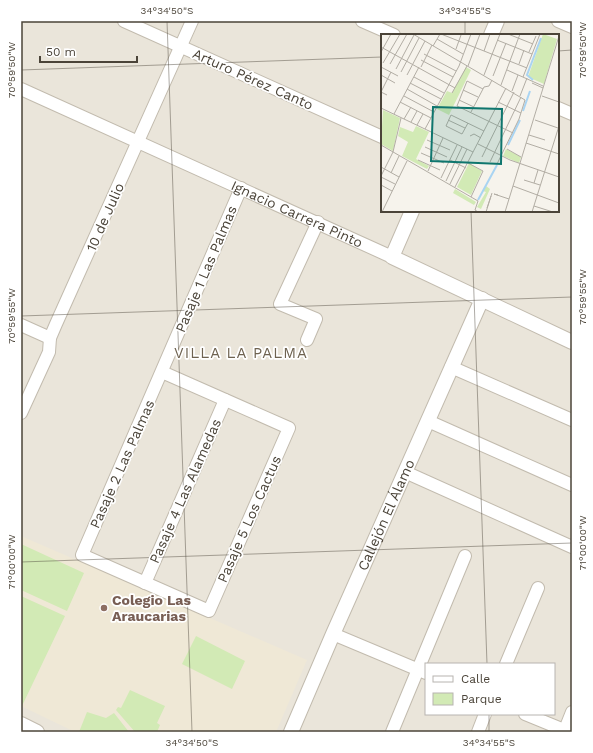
<svg xmlns="http://www.w3.org/2000/svg" width="593" height="753" font-family="'Work Sans',sans-serif">
	<style>
		.residential { fill: #eae5da; fill-rule: evenodd }
		.education { fill: #efe8d6 }
		.green { fill: #d2eab5 }
		.lines { fill: none; stroke-linecap: round; stroke-linejoin: round }
		.minor-casing { stroke: #c2bbae; stroke-width: 14 }
		.tertiary-casing { stroke: #c2bbae; stroke-width: 16 }
		.minor { stroke: #fff; stroke-width: 12 }
		.tertiary { stroke: #fff; stroke-width: 14 }
		.ticks { fill: none; stroke: #4b4439; stroke-width: 1; stroke-opacity: 0.45 }
		.education-dot { fill: #8d6e63; stroke: #fff; stroke-width: 1.5 }
		.labels { text-anchor: middle; stroke-width: 3.5; stroke-linejoin: round; paint-order: stroke }
		.street-label { font-size: 14px; fill: #4b4439; stroke: #fff }
		.education-label { font-size: 14px; font-weight: bold; fill: #785e54; stroke: #fff; text-anchor: start }
		.neighbourhood-label { font-size: 15px; letter-spacing: 1px; fill: #6e6250; stroke: #fff }
		.inset-river { fill: none; stroke: #a9d4f2; stroke-width: 2 }
		.inset-road { fill: none; stroke: #b2ada4; stroke-width: 1 }
		.view { fill: #0f766e; fill-opacity: 0.15; stroke: #0f766e; stroke-width: 2 }
		.inset-edge { fill: none; stroke: #4b4439; stroke-width: 2 }
		.neatline { fill: none; stroke: #4b4439; stroke-width: 1.5 }
		.ticks-label { font-size: 10px; text-anchor: middle; fill: #4b4439 }
	</style>
	<rect width="100%" height="100%" fill="#f6f3ec"/>
	<path class="residential" d="M21 21H572V732H21ZM382 35H558V211H382ZM426 664H554V714H426Z"/>
	<path class="education" d="M21 536 307 660 276 732H75L21 706Z"/>
	<path class="green" d="M21 544 84 573 67 611 21 590Z
		M21 596 65 616 22 706 21 705Z
		M196 636 245 661 232 689 182 664Z
		M130 690 165 706 157 723 160 725 157 732H135L116 710 118 707 121 708Z
		M87 712 106 718 114 713 129 732H79Z"/>
	<g class="lines">
		<defs>
			<g id="minor">
				<path d="M124 21 382 137"/>
				<path d="M362 21 394 35"/>
				<path d="M558 21 572 27"/>
				<path id="s1" d="M21 89 392 257"/>
				<path d="M558 108 572 114"/>
				<path d="M21 325 50 338"/>
				<path d="M307 340 316 319 280 304 318 222"/>
				<path d="M451 367 572 420"/>
				<path d="M162 372 289 428 209 611 82 555 241 188"/>
				<path d="M21 413 49 352 50 338 56 324 192 21"/>
				<path d="M428 421 572 485"/>
				<path d="M405 472 572 547"/>
				<path d="M145 583 225 400"/>
				<path d="M333 634 426 673"/>
				<path d="M506 664 538 588"/>
				<path d="M525 714 569 732"/>
				<path d="M392 732 465 556"/>
				<path d="M478 732 485 714"/>
				<path d="M564 732 572 712"/>
			</g>
			<g id="tertiary">
				<path d="M491 35 497 21"/>
				<path d="M412 211 392 257 572 342"/>
				<path d="M21 724 37 732"/>
				<path id="s2" d="M291 732 333 634 482 299"/>
			</g>
		</defs>
		<use href="#minor" class="minor-casing"/>
		<use href="#tertiary" class="tertiary-casing"/>
		<use href="#minor" class="minor"/>
		<use href="#tertiary" class="tertiary"/>
	</g>
	<path class="ticks" d="M167 21 192 732M465 21V35M558 51 572 50M21 70 382 57M471 211 487 664M21 316 572 297M21 562 572 543M489 714V732"/>
	<circle class="education-dot" cx="104" cy="608" r="4"/>
	<g class="labels">
		<g class="street-label">
			<text transform="translate(253 79) rotate(24)" y="5">Arturo Pérez Canto</text>
			<text dy="5" stroke="none"><textPath href="#s1" startOffset="303">Ignacio Carrera Pinto</textPath></text>
			<text transform="translate(105 217) rotate(-66)" y="5">10 de Julio</text>
			<text transform="translate(206 269) rotate(-67)" y="5">Pasaje 1 Las Palmas</text>
			<text transform="translate(122 464) rotate(-66)" y="5">Pasaje 2 Las Palmas</text>
			<text transform="translate(185 491) rotate(-66)" y="5">Pasaje 4 Las Alamedas</text>
			<text dy="5" stroke="none"><textPath href="#s2" startOffset="237">Callejón El Álamo</textPath></text>
			<text transform="translate(249 519) rotate(-66)" y="5">Pasaje 5 Los Cactus</text>
		</g>
		<g class="education-label">
			<text x="112" y="605">Colegio Las<tspan x="112" dy="16">Araucarias</tspan></text>
		</g>
		<g class="neighbourhood-label">
			<text x="241" y="358">VILLA LA PALMA</text>
		</g>
	</g>
	<g transform="translate(381 34)">
		<rect width="178" height="178" fill="#f6f3ec"/>
		<path d="M162 0 176 5 163 50 147 43ZM85 33 90 36 68 81 56 75 66 57 71 59ZM2 76 19 84 12 117 0 110ZM35 92 48 98 35 125 48 132 46 135 21 122 27 108 17 102 19 93 32 98ZM125 115 140 123 138 129 122 122ZM88 129 101 137 90 161 76 153ZM105 152 109 155 100 175 96 173 105 158 102 157ZM74 155 95 168 93 171 72 159Z" fill="#d2eab5"/>
		<path class="inset-river" d="M152 46 146 41 160 4M142 77 149 57M127 111 139 86M97 166 116 131"/>
		<path class="inset-road" d="M32 0 144 66 138 85 116 130M60 0 146 34M127 0 152 10M56 5 82 20M116 6 151 20M52 12 59 0M0 13 74 54M75 15 80 1M103 17 109 0M0 18 10 0M148 18 155 2M43 20 75 37M40 26 72 43M2 29 19 0M9 30 26 0M138 30 143 16M87 32 99 0M0 33 17 42M40 33 51 11M15 35 33 1M126 36 162 52M20 38 38 4M0 41 14 49M26 41 44 7M103 41 119 0M112 42 125 9M33 43 63 59M142 43 159 0M29 49 60 65M151 49 162 54M120 51 139 0M26 55 56 72M102 55 86 47 76 72 132 99M82 56 97 63M131 57 137 41M71 59 86 32M6 61 0 58 10 38M23 62 53 78M139 62 146 44M161 62 178 68M78 66 93 73M19 68 50 84M117 68 140 79M0 74 92 118M90 78 103 53 108 52 111 46M13 80 38 33M23 85 30 73M67 86 84 94M154 86 177 94M30 88 36 77M87 89 81 100 65 92 70 81 103 97M36 91 42 80M44 95 78 32 90 0M148 101 164 106M89 102 93 100 100 104M46 106 69 116M145 109 178 120M97 110 129 126 178 143M0 111 97 167 94 176 97 178M44 113 66 123M126 115 140 123M12 118 20 84M40 119 63 129M101 123 133 58M37 126 59 136M69 126 85 134M109 128 140 63M87 129 102 137 90 163M0 133 18 143M47 137 62 104M10 139 18 122M0 142 12 118M0 143 14 150M60 144 76 111M143 146 159 151M65 147 81 113M153 149 157 136M69 150 86 115M0 151 11 157M132 152 178 169M74 153 125 54M117 161 113 160 128 165M153 172 172 178M106 174 110 162M1 178 26 127M105 178 111 159M124 178 178 2M151 178 178 92"/>
		<path class="view" d="M52 73 121 75 120 130 50 127Z"/>
		<rect width="178" height="178" class="inset-edge"/>
	</g>
	<rect width="593" height="753" fill="none" stroke="#ffffff" stroke-width="44"/>
	<rect x="425" y="663" width="130" height="52" fill="#ffffff" stroke="#b7b4b0"/>
	<rect x="433" y="676" width="20" height="6" fill="#ffffff" stroke="#b7b4b0"/>
	<text x="461" y="683" font-size="12" fill="#4b4439">Calle</text>
	<rect x="433" y="693" width="20" height="12" fill="#d2eab5" stroke="#b7b4b0"/>
	<text x="461" y="703" font-size="12" fill="#4b4439">Parque</text>
	<path d="M40 56v6h97v-6" fill="none" stroke="#4b4439" stroke-width="2"/>
	<text x="46" y="56" font-size="12" fill="#4b4439" stroke="#ffffff" stroke-width="3" paint-order="stroke">50 m</text>
	<rect x="22" y="22" width="549" height="709" class="neatline"/>
	<g class="ticks-label">
		<text x="167" y="14">34°34'50"S</text>
		<text x="465" y="14">34°34'55"S</text>
		<text transform="translate(582 50) rotate(-90)" y="4">70°59'50"W</text>
		<text transform="translate(11 70) rotate(-90)" y="4">70°59'50"W</text>
		<text transform="translate(582 297) rotate(-90)" y="4">70°59'55"W</text>
		<text transform="translate(11 316) rotate(-90)" y="4">70°59'55"W</text>
		<text transform="translate(582 543) rotate(-90)" y="4">71°00'00"W</text>
		<text transform="translate(11 562) rotate(-90)" y="4">71°00'00"W</text>
		<text x="192" y="746">34°34'50"S</text>
		<text x="489" y="746">34°34'55"S</text>
	</g>
</svg>
